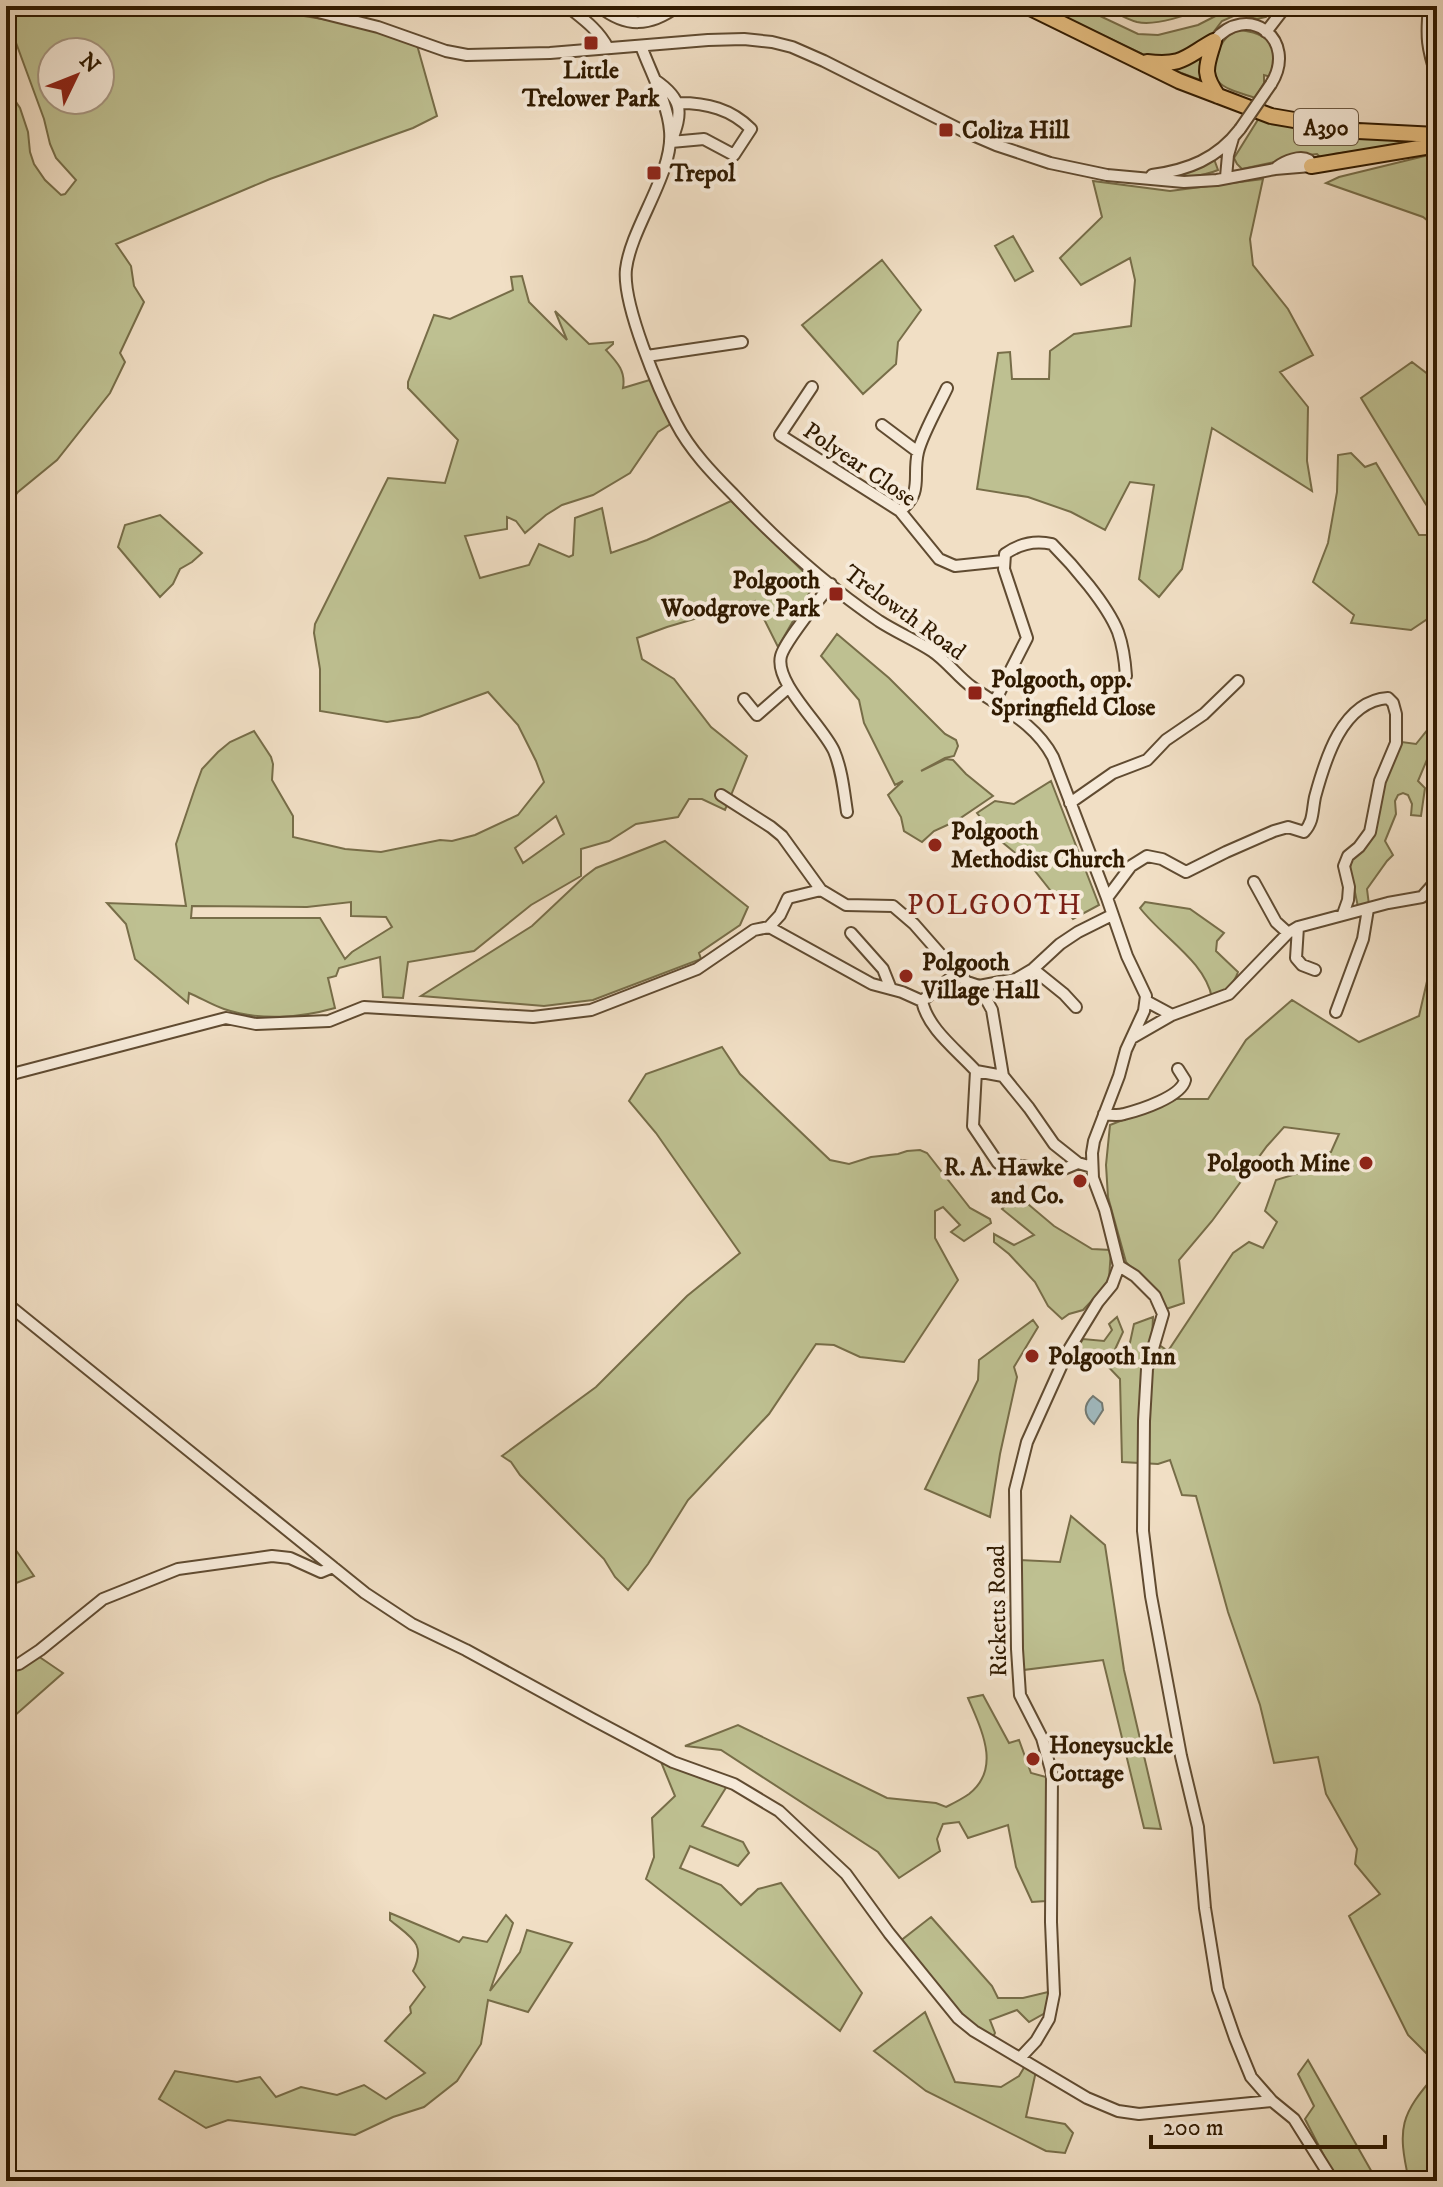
<svg xmlns="http://www.w3.org/2000/svg" width="1443" height="2187" font-family="'IM FELL DW Pica',serif">
	<style>
		.green { fill: #bec091; stroke: #776d48; stroke-width: 2; fill-rule: evenodd }
		.water { fill: #a0bac0; stroke: #737a73; stroke-width: 2 }
		.lines { fill: none; stroke-linecap: round; stroke-linejoin: round }
		.minor-casing { stroke: #604b31; stroke-width: 14 }
		.highway-casing { stroke: #301a00; stroke-width: 18 }
		.minor { stroke: #f6ead9; stroke-width: 10 }
		.highway { stroke: #e8c082; stroke-width: 14 }
		.minor-bridge-casing { stroke: #604b31; stroke-width: 14; stroke-linecap: butt }
		.minor-bridge { stroke: #f6ead9; stroke-width: 10 }
		.poi-dot { fill: #8f2418; stroke: #f6ead9; stroke-width: 3 }
		.labels { text-anchor: middle; stroke-width: 8; stroke-linejoin: round; paint-order: stroke }
		.shield { fill: #f6ead9; stroke: #6b5841; stroke-width: 2 }
		.shield-label { font-size: 22px; font-weight: bold; fill: #301a00 }
		.poi-label { font-size: 24px; font-weight: bold; fill: #301a00; stroke: #f6ead9; text-anchor: start }
		.street-label { font-size: 24px; fill: #301a00; stroke: #f6ead9 }
		.quarter-label { font-size: 28px; letter-spacing: 2px; fill: #7a1f14; stroke: #f6ead9 }
	</style>
	<rect width="100%" height="100%" fill="#f1dfc5"/>
	<filter id="stains"><feTurbulence type="fractalNoise" baseFrequency=".0025" numOctaves="4"/><feColorMatrix values="0 0 0 0 .2 0 0 0 0 .09 0 0 0 0 .02 0 0 0 .5 -.17"/></filter>
	<radialGradient id="worn" r=".72"><stop offset=".6" stop-color="#630" stop-opacity="0"/><stop offset="1" stop-color="#630" stop-opacity=".3"/></radialGradient>
	<path class="green" d="M6 6H278L298 15 353 24 417 45 437 116 413 128 270 179 116 244 131 266 134 286 144 302 120 353 125 362 110 393 57 460 18 492 6 508V87L20 108 28 132 30 152 34 164 45 180 61 195 65 194 76 180 56 158 50 144 44 119 15 40ZM52 52H100V100H52Z
		M1041 6H1079L1138 34 1158 35 1198 25 1235 6H1267L1269 10 1266 17 1257 19 1238 14 1222 21 1209 38 1189 55 1155 60Z
		M1102 6H1206C1190 15 1156 26 1137 22 1125 19 1113 11 1102 6Z
		M1238 30C1267 32 1284 48 1271 77L1264 75V83L1255 98C1244 94 1225 90 1218 81 1210 70 1218 46 1227 37 1230 34 1234 32 1238 30Z
		M1209 48 1203 81 1176 71 1175 69Z
		M1259 118 1307 130 1382 139 1433 141 1334 154 1329 158H1321L1317 154 1308 155 1242 169 1237 164 1234 158Z
		M1437 153V228L1423 217 1326 183 1339 177Z
		M1214 159 1218 170C1197 179 1175 177 1153 177L1184 173Z
		M1263 179 1250 239 1253 265 1288 309 1313 355 1280 372 1308 407 1307 461 1312 491 1212 428 1182 569 1159 597 1139 579 1154 485 1130 482 1105 530 1071 512 1028 497 977 489 998 353 1010 352 1012 379H1049L1050 351 1074 334 1131 326 1135 280 1130 258 1081 285 1060 258 1102 217 1093 181 1170 191Z
		M1013 236 1033 271 1015 281 995 246Z
		M882 260 921 310 898 342 896 364 863 394 802 325Z
		M522 276 529 302 567 340 555 311 589 344 613 342V344L606 350C617 362 626 371 623 388L653 379 672 423 658 432 630 473 593 495 562 505 546 515 525 533 516 521 507 517V529L465 536 480 578 529 565 539 544 569 557 573 555 575 518 602 508 611 553 647 540 731 501 815 583 778 647 755 601 667 627 637 638 642 659 674 679 711 727 747 756 725 810 702 799H689L678 817 636 824 609 841 581 849V876L531 905 474 951 408 962 403 998 383 997 380 957 339 968 336 976 328 978 335 1008C300 1018 259 1021 224 1009 212 1005 201 998 189 993L188 1003 135 959 126 924 107 903 186 906 176 844 195 788 202 769 218 752 230 742 254 731 271 757 273 764 272 780 293 816V837L345 849 381 852 440 840 452 841 475 835 518 815 544 782 536 761 518 725 488 692 419 717 387 722 320 711V669L314 633 315 624 388 478 445 483 458 440 408 388V382L434 315 450 319 513 290 511 277ZM556 816 564 834 523 863 515 848ZM351 902V916L386 917 392 927 352 952 345 959 320 918H191L192 906 307 907Z
		M1412 362 1433 378 1437 376V520L1425 503 1361 398Z
		M1351 453 1365 467 1376 463 1419 535H1437V615L1435 614 1411 630 1351 623 1354 615 1313 582 1328 543 1337 492 1338 455Z
		M160 515 202 553 192 562 180 569 173 584 160 597 118 547 125 525Z
		M837 634 889 678 945 734 956 740 958 746 954 756 945 758 921 771 946 759 953 760 966 774 993 796 956 821 934 831 922 842 904 831 901 817 888 795 903 781 895 785 864 723 859 700 821 656Z
		M1437 690V748L1434 743 1418 781 1425 788 1421 816 1411 815 1412 804 1408 795 1403 793 1398 795 1395 801 1396 814 1385 841 1393 855 1387 861 1367 889 1369 905 1358 907 1350 868 1352 859 1369 843 1374 832 1384 781 1402 742 1416 744 1432 724 1434 695Z
		M1051 781 1099 905 1073 919 1031 866 996 837 977 813 995 801 1014 804Z
		M665 841 748 907 740 925 699 953 701 959 593 1000 544 1006 421 996 532 926 584 877 596 868Z
		M1145 902 1190 909 1224 933 1217 941 1216 951 1238 972C1233 986 1225 991 1212 998 1205 961 1163 938 1140 908Z
		M1437 938V2064L1408 2035 1349 1916 1380 1894 1355 1864 1357 1849 1326 1794 1318 1757 1274 1763 1260 1705 1228 1612 1196 1496 1182 1495 1170 1460 1158 1464 1122 1462 1120 1379 1100 1358 1077 1349 1083 1339 1104 1341 1112 1330 1109 1324 1117 1317 1123 1332 1112 1356 1126 1361 1134 1324 1153 1317 1152 1340 1168 1351 1233 1253 1249 1242 1263 1248 1277 1222 1265 1211 1276 1180 1306 1171 1319 1153 1331 1152 1339 1134 1284 1127 1267 1146 1212 1221 1179 1260 1184 1303 1166 1309 1126 1262 1108 1197 1106 1165 1110 1125 1176 1099H1208L1246 1040 1292 1000 1359 1042 1419 1016Z
		M722 1047 740 1074 830 1160 849 1164 871 1157 898 1154 907 1151 920 1150 927 1153 970 1208 990 1219 991 1223 964 1241 951 1232 960 1225 943 1207 935 1211V1238L958 1280 904 1362 860 1357 834 1345 816 1344 769 1414 688 1500 648 1564 628 1590 615 1577 604 1559 520 1475 511 1462 502 1456 596 1387 687 1296 740 1253 656 1133 629 1101 646 1074Z
		M1016 1194 1054 1226 1092 1249 1111 1250 1109 1279 1103 1289 1083 1310 1069 1314 1062 1319 1048 1306 1035 1282 1009 1254 994 1242V1234L1014 1245 1034 1235 1002 1209Z
		M1033 1320 1038 1327 1014 1367 1017 1377 1000 1454 990 1517 925 1489 978 1380 979 1360Z
		M1071 1516 1105 1545 1124 1670 1161 1829 1144 1828 1103 1660 1023 1670 1020 1560 1060 1562Z
		M6 1536 34 1576 6 1587Z
		M38 1656 63 1673 12 1718 6 1713V1671Z
		M983 1695 1009 1743 1019 1740 1031 1773 1046 1777V1901L1032 1902 1016 1867 1008 1825 968 1838 959 1822 943 1824 937 1839 940 1851 899 1878 878 1852 721 1750 685 1746 738 1725 887 1798 936 1803 946 1807C954 1803 962 1799 969 1794 1002 1768 981 1729 968 1698Z
		M661 1762 727 1786 702 1826 743 1842 749 1853 738 1866 690 1846 680 1868 721 1885 741 1905 758 1889 781 1883 862 1993 840 2031 646 1879 654 1857 652 1818 675 1796Z
		M390 1913 459 1942 463 1937 487 1942 506 1915 513 1923 490 1991 520 1952 527 1930 572 1943 528 2012 488 2000 481 2044 457 2081 424 2107 393 2117 355 2135 228 2120 206 2128 159 2099 175 2071 237 2082 260 2077 276 2097 301 2087 337 2095 364 2085 386 2099 425 2073 385 2041 411 2013 410 2007 425 1987 413 1971C427 1943 410 1937 390 1920Z
		M931 1917 992 1986 998 1998H1023L1048 1992V2005L1045 2013 1029 2022 1017 2010 990 2020 995 2033 993 2037 961 2016 899 1942Z
		M925 2012 955 2082 1001 2087 1019 2076 1025 2066 1036 2071 1026 2117 1065 2124 1073 2133 1065 2153 1046 2151 926 2091 874 2051Z
		M1308 2060 1377 2181H1337L1305 2119 1314 2106 1298 2074Z
		M1437 2073V2181H1409C1397 2127 1400 2115 1437 2073Z"/>
	<path class="water" d="M1093 1396 1102 1403 1103 1410 1094 1424C1083 1415 1083 1405 1093 1396Z"/>
	<g class="lines">
		<defs>
			<path id="minor" d="M294 6 378 27 446 51 467 55 550 53 708 40 744 39 772 42 792 47 824 61 961 130 996 145 1050 163 1107 175 1184 182 1217 180 1275 169 1311 166
				M567 6C583 19 598 29 608 48
				M599 6C626 28 650 27 678 6
				M1429 6C1426 38 1427 47 1437 78
				M1266 32 1286 6
				M1214 41C1247 1 1299 39 1271 84
				M641 46C651 73 668 104 670 131 674 173 631 227 626 269 622 304 659 391 676 423 690 450 712 473 733 494 777 541 826 585 879 621 896 632 915 640 932 651 947 661 958 677 972 687 1003 709 1035 723 1053 757L1107 898 1127 956 1146 996 1144 1011 1126 1050 1119 1076 1094 1141 1092 1153 1093 1178 1105 1210 1119 1266
				M655 80C683 99 683 112 671 142L704 139 734 155 751 129C731 109 707 103 679 103
				M1277 167C1285 161 1300 155 1309 160L1311 166
				M1152 175C1188 170 1217 159 1240 129
				M1226 177 1228 155 1233 138
				M647 356 742 342
				M812 387 780 435 900 511 939 559 955 566 1003 561
				M882 425 918 452
				M900 511C924 492 912 477 918 452 922 435 939 405 947 388
				M831 584C820 599 785 641 781 656 774 683 823 726 834 751 842 770 844 792 847 812
				M744 699 757 715 789 687
				M995 701 1027 638 1004 569 1005 554C1019 544 1035 540 1052 544 1073 565 1107 604 1118 632 1123 646 1125 661 1126 676
				M721 795 771 827 782 836 821 890
				M1070 803 1113 773 1147 760 1166 740 1204 714 1238 681
				M1254 882 1276 922 1288 933
				M1107 898 1131 866 1147 856 1162 859 1186 872 1226 852 1274 831 1288 827 1304 832C1314 821 1312 811 1315 797 1325 760 1342 701 1388 698L1393 703 1396 714V743L1380 781 1370 832 1359 847 1348 856 1344 866 1349 887 1348 900 1343 914
				M769 927 780 915 788 898 821 890 846 905 893 906 914 924 957 973 967 982 979 986 992 1010 1003 1076 1029 1108 1054 1144 1078 1163 1092 1167
				M1298 927 1296 958 1302 965 1315 970
				M851 933 883 969 891 989
				M1033 969 1064 994 1076 1007
				M979 986 1016 979 1033 969 1060 944 1078 932 1112 915
				M922 1001C928 1029 957 1050 976 1071L973 1126 998 1163 1059 1171 1078 1163
				M1146 1001 1172 1015 1229 994 1288 933 1298 927 1388 903 1422 897 1437 880
				M1336 1012 1363 939 1368 909
				M1132 1038 1172 1015
				M976 1071 1003 1076
				M6 1077 16 1073 226 1018 256 1024 329 1021 364 1007 533 1017 591 1010 697 969 754 930 769 927 872 984 902 992 922 1001 957 973
				M1104 1114C1111 1115 1118 1116 1124 1114 1140 1110 1181 1097 1185 1080L1178 1069
				M1119 1266 1135 1276 1155 1296 1163 1314 1147 1369 1144 1421 1143 1531 1151 1596 1181 1756 1198 1827 1205 1908 1218 1989 1235 2038 1251 2077 1272 2101 1294 2119 1333 2181
				M6 1303 365 1593 412 1624 466 1650 592 1719 673 1762 734 1784 779 1811 846 1874 889 1933 958 2018 974 2031 1087 2098 1118 2111 1139 2114 1272 2101
				M6 1667 19 1664 40 1650 103 1599 178 1569 272 1556 290 1558 321 1572 333 1567
				M1020 2058 1036 2041 1049 2019 1054 1994 1051 1922 1052 1774 1042 1738 1020 1695 1017 1649 1015 1490 1027 1442 1068 1351 1098 1302 1112 1285 1119 1266"/>
			<path id="highway" d="M1026 6 1179 81 1271 116 1358 131 1437 135
				M1214 41C1207 66 1201 72 1218 96
				M1147 62C1184 66 1185 57 1214 41
				M1311 166 1437 145"/>
		</defs>
		<use href="#minor" class="minor-casing"/>
		<use href="#highway" class="highway-casing"/>
		<use href="#minor" class="minor"/>
		<use href="#highway" class="highway"/>
		<defs>
			<path id="minor-bridge" d="M1240 129 1271 84"/>
		</defs>
		<use href="#minor-bridge" class="minor-bridge-casing"/>
		<use href="#minor-bridge" class="minor-bridge"/>
	</g>
	<g class="poi-dot">
		<rect x="583" y="35" width="16" height="16" rx="4"/>
		<rect x="938" y="122" width="16" height="16" rx="4"/>
		<rect x="646" y="165" width="16" height="16" rx="4"/>
		<rect x="828" y="586" width="16" height="16" rx="4"/>
		<rect x="967" y="685" width="16" height="16" rx="4"/>
		<circle cx="935" cy="845" r="8"/>
		<circle cx="906" cy="976" r="8"/>
		<circle cx="1366" cy="1163" r="8"/>
		<circle cx="1080" cy="1181" r="8"/>
		<circle cx="1032" cy="1356" r="8"/>
		<circle cx="1033" cy="1759" r="8"/>
	</g>
	<g class="labels">
		<rect class="shield" x="1294" y="109" width="64" height="36" rx="6"/>
		<g class="shield-label">
			<text x="1326" y="135">A390</text>
		</g>
		<g class="poi-label">
			<text x="591" y="78" text-anchor="middle">Little<tspan x="591" dy="28">Trelower Park</tspan></text>
			<text x="962" y="138">Coliza Hill</text>
			<text x="670" y="181">Trepol</text>
			<text x="820" y="588" text-anchor="end">Polgooth<tspan x="820" dy="28">Woodgrove Park</tspan></text>
			<text x="991" y="687">Polgooth, opp.<tspan x="991" dy="28">Springfield Close</tspan></text>
			<text x="951" y="839">Polgooth<tspan x="951" dy="28">Methodist Church</tspan></text>
			<text x="922" y="970">Polgooth<tspan x="922" dy="28">Village Hall</tspan></text>
			<text x="1350" y="1171" text-anchor="end">Polgooth Mine</text>
			<text x="1064" y="1175" text-anchor="end">R. A. Hawke<tspan x="1064" dy="28">and Co.</tspan></text>
			<text x="1048" y="1364">Polgooth Inn</text>
			<text x="1049" y="1753">Honeysuckle<tspan x="1049" dy="28">Cottage</tspan></text>
		</g>
		<g class="street-label">
			<text transform="translate(860 464) rotate(34)" y="8">Polyear Close</text>
			<text transform="translate(905 612) rotate(36)" y="8">Trelowth Road</text>
			<text transform="translate(997 1611) rotate(-91)" y="8">Ricketts Road</text>
		</g>
		<g class="quarter-label">
			<text x="995" y="914">POLGOOTH</text>
		</g>
	</g>
	<rect width="1443" height="2187" fill="none" stroke="#f1dfc5" stroke-width="32"/>
	<rect x="8" y="8" width="1427" height="2171" fill="none" stroke="#301a00" stroke-width="4"/>
	<rect x="16" y="16" width="1411" height="2155" fill="none" stroke="#301a00" stroke-width="2"/>
	<g transform="translate(76 76) rotate(47)"><circle r="38" fill="#f6ead9" stroke="#a79782" stroke-width="2"/>
	<path d="M0-6L14 30L0 20L-14 30Z" fill="#8f2418"/>
	<text y="-12" font-size="22" font-weight="bold" text-anchor="middle" fill="#301a00">N</text>
	</g>
	<path d="M1151 2135v12h234v-12" fill="none" stroke="#301a00" stroke-width="4"/>
	<text x="1163" y="2135" font-size="24" fill="#301a00" stroke="#f6ead9" stroke-width="6" paint-order="stroke">200 m</text>
	<rect width="100%" height="100%" filter="url(#stains)"/>
	<rect width="100%" height="100%" fill="url(#worn)"/>
</svg>
